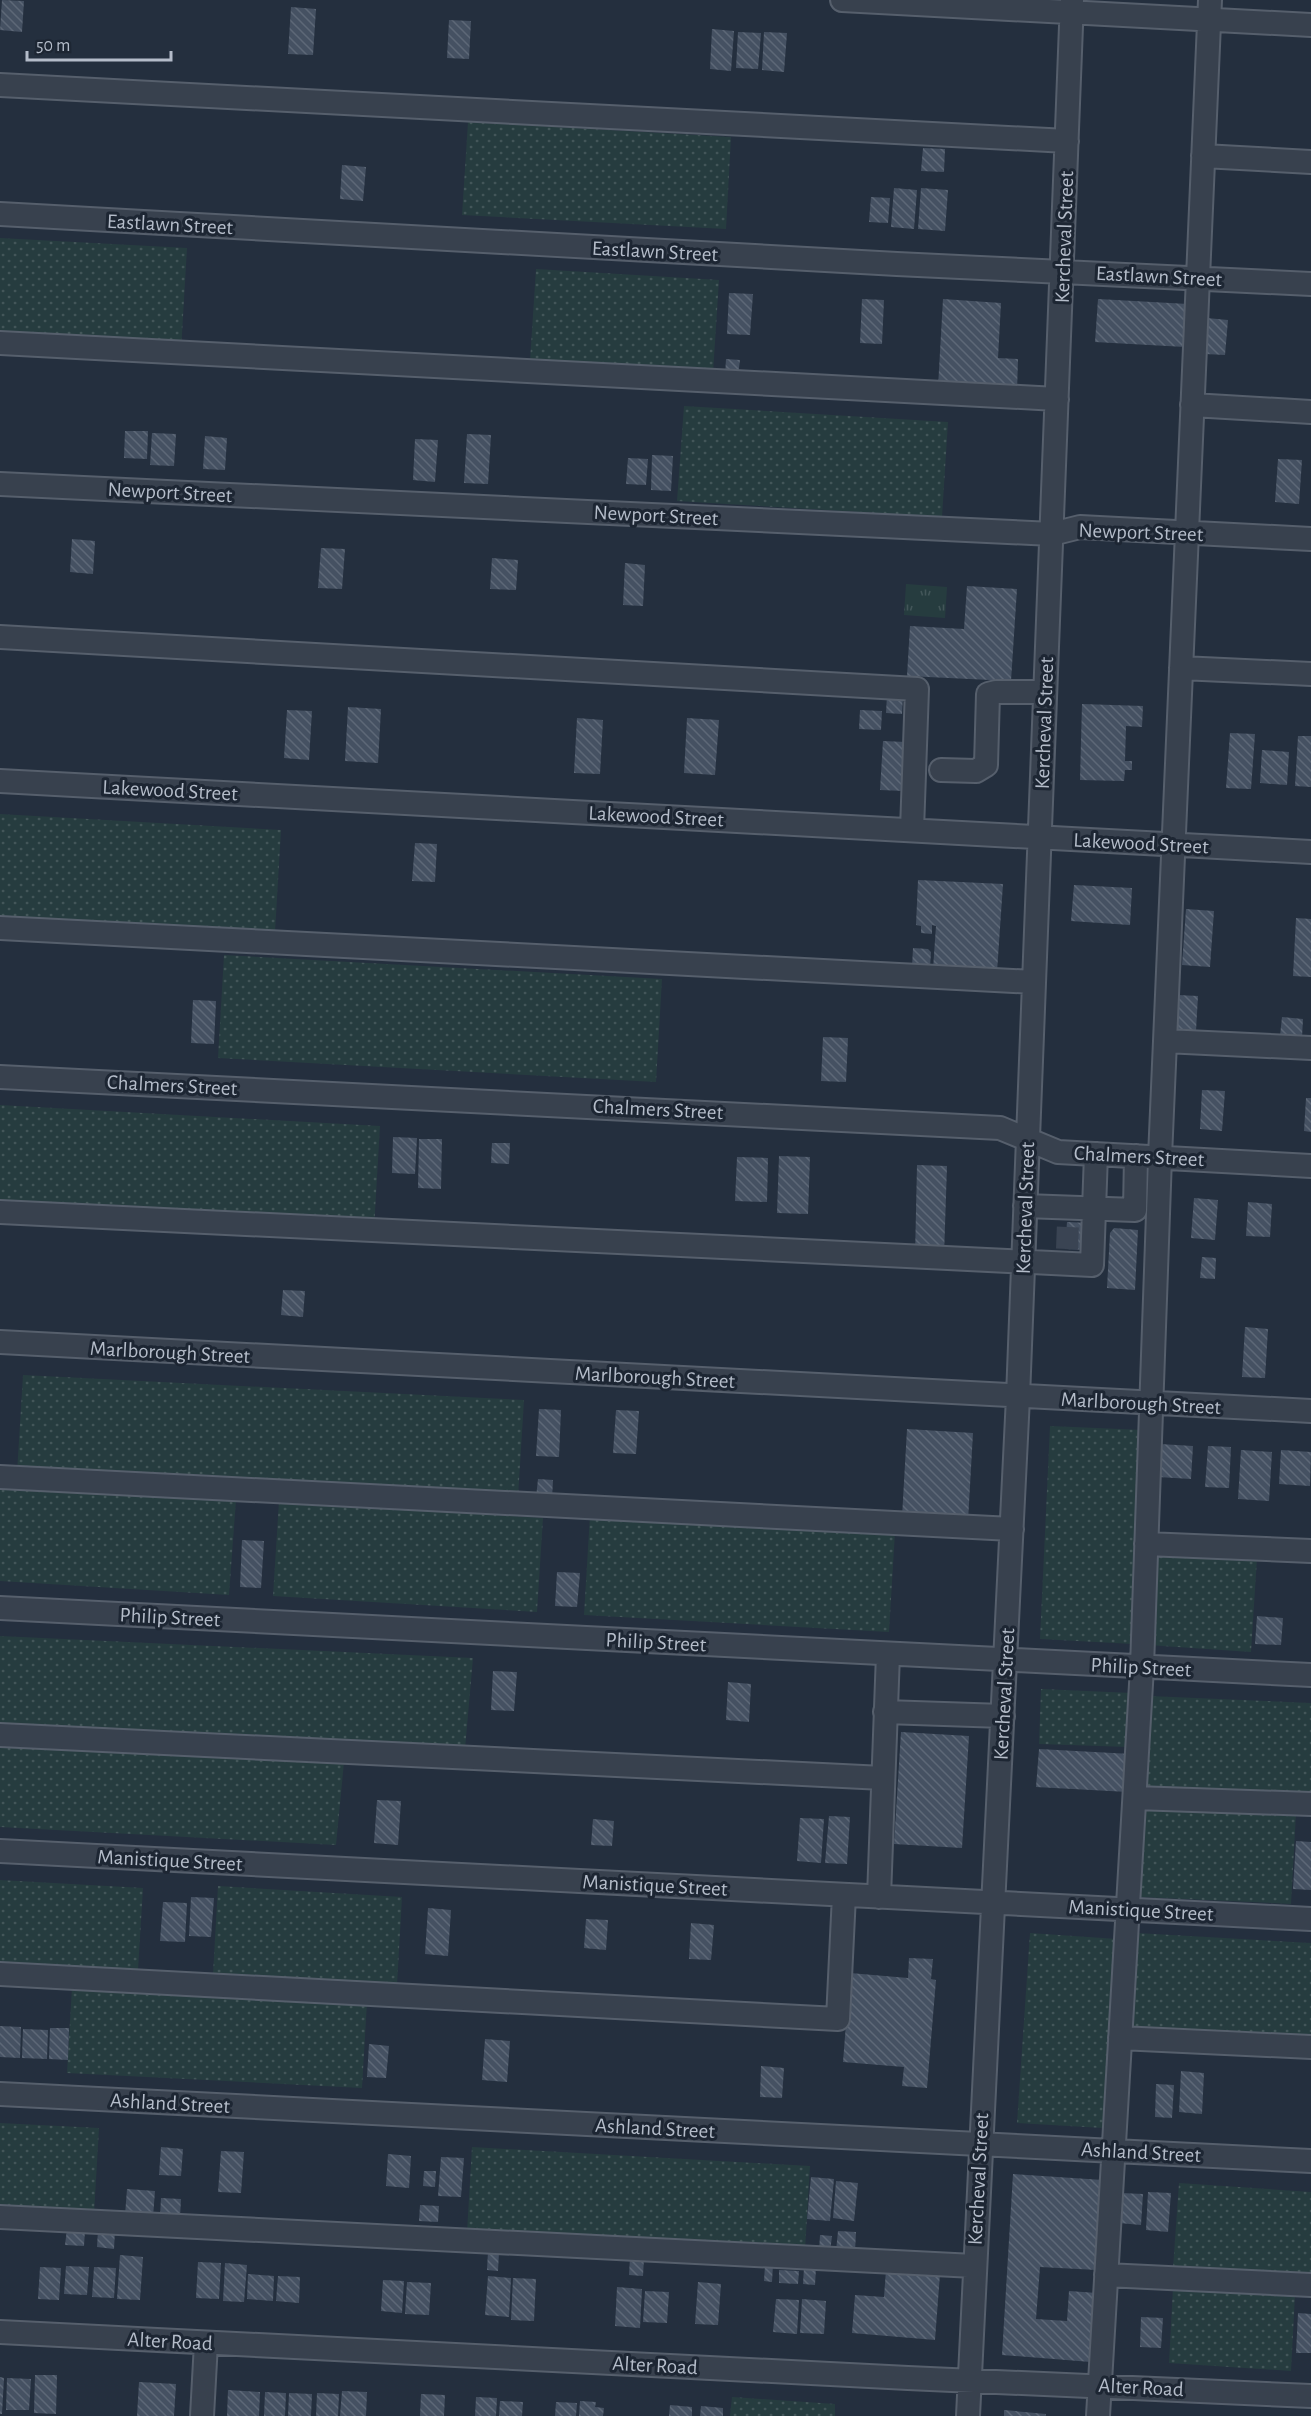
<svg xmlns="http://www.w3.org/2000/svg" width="1311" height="2416" font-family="'Alegreya Sans',sans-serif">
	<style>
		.grass { fill: url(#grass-dots) }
		.park { fill: url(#park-tufts) }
		.building { fill: url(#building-back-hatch) }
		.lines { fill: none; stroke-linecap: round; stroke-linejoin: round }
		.minor-tunnel { stroke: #3a4453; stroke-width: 22; stroke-dasharray: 22 11; stroke-linecap: butt }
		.minor-casing { stroke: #565f6c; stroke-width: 26 }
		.minor { stroke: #38414e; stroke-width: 22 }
		.labels { text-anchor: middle; stroke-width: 6; stroke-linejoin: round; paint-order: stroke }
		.street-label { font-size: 21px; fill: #b4bcc9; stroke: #1d2633 }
	</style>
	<defs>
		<pattern id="grass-dots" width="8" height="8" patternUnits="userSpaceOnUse" patternTransform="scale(1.5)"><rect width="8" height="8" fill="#263c3f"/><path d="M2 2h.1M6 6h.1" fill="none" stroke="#435659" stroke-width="1.8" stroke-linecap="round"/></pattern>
		<pattern id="park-tufts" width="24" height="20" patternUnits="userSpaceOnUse" patternTransform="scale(1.5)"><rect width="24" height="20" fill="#263c3f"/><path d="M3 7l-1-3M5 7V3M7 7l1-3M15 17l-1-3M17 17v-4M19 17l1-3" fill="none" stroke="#435659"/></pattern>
		<pattern id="building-back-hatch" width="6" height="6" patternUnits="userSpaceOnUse" patternTransform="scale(1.5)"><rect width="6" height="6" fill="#455162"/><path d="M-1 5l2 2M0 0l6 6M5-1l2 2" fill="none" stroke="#5d6877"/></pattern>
	</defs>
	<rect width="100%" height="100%" fill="#242f3e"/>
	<path class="grass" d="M468 122 731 137 726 229 462 215Z
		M0 238 187 248 181 351 0 342Z
		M536 269 719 280 713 373 530 361Z
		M684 406 948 422 942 517 677 501Z
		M0 814 281 830 275 932 0 918Z
		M224 955 662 979 656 1082 218 1058Z
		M0 1105 380 1126 374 1229 0 1209Z
		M23 1375 524 1400 518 1497 17 1473Z
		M1050 1426 1143 1430 1133 1644 1040 1639Z
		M0 1486 236 1500 229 1595 0 1581Z
		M279 1501 543 1518 537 1612 273 1596Z
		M590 1515 895 1532 889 1632 584 1615Z
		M1154 1552 1257 1558 1251 1652 1148 1645Z
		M0 1636 473 1658 465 1749 0 1728Z
		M1041 1689 1132 1693 1129 1747 1039 1744Z
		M1149 1696 1311 1703V1796L1145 1789Z
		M0 1743 344 1762 336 1845 0 1827Z
		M1145 1806 1296 1813 1291 1904 1140 1897Z
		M0 1880 143 1888 138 1970 0 1962Z
		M218 1886 402 1897 397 1985 213 1974Z
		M1030 1933 1117 1939 1103 2128 1017 2123Z
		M1137 1933 1311 1943V2037L1129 2029Z
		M72 1987 367 2002 362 2088 67 2073Z
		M0 2123 99 2128 94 2214 0 2209Z
		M472 2147 810 2166 805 2250 467 2232Z
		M1179 2183 1311 2192V2278L1173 2268Z
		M1173 2287 1295 2295 1291 2371 1169 2363Z
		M732 2397 835 2404V2416H730Z"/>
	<path class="park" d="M906 584 947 587 945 618 904 615Z"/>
	<path class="building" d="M2 0 24 1 22 32 0 30Z
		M291 7 316 9 313 55 288 54Z
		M449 20 471 21 469 59 447 58Z
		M712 29 734 31 731 71 710 69Z
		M738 32 761 33 758 69 736 68Z
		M764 32 787 33 784 72 762 70Z
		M923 148 945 149 944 172 921 171Z
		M342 165 366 167 363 201 340 199Z
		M894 188 917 190 914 229 891 227Z
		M921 188 948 190 945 231 918 229Z
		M871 197 890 198 888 223 869 222Z
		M729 293 753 294 750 335 727 334Z
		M862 299 884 300 882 344 860 343Z
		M943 299 1001 303 998 358 1018 359 1017 392 938 387Z
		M1098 299 1188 304 1185 347 1095 342Z
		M1207 318 1228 320 1225 355 1205 354Z
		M726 359 740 360 738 376H725Z
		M125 431H148L147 459 124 458Z
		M152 433 176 434 174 466 150 465Z
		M467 434 491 435 488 484 464 483Z
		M205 436 227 438 225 470 203 469Z
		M415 439 438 440 435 482 413 480Z
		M652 455 673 456 671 491 651 490Z
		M628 458 648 459 646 485 626 484Z
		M1278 459 1302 460 1299 504 1275 502Z
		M72 539 95 541 93 574 70 572Z
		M321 548 345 549 342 589 318 588Z
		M492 558 518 560 516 590 490 589Z
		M625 563 645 565 643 606 623 605Z
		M967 586 1017 589 1011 681 907 676 910 626 964 629Z
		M887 695 903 696 902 714 886 713Z
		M1082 704 1143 706 1142 727 1126 726 1125 761H1132V770H1125L1124 781 1080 780Z
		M348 707 381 709 378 763 345 761Z
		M287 710 312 711 309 760 284 758Z
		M860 710 882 711 881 730 859 729Z
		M577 718 603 720 600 774 574 773Z
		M687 718 719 720 715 775 684 773Z
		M1230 733 1255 734 1251 789 1226 788Z
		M1298 736H1311V787L1295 786Z
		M883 741 906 742 904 791 880 790Z
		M1262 750 1289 752 1287 785 1260 783Z
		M415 843 437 844 435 882 412 881Z
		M918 880 1003 884 997 972 933 969 936 926 932 925V934L921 933V926L916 925Z
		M1074 885 1132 888 1130 925 1071 921Z
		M1186 909 1214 911 1210 967 1182 965Z
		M1296 918 1311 919V977L1293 976Z
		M913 948 928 949 931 952 930 968 912 967Z
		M1178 995 1198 996 1196 1031 1176 1030Z
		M193 1000 216 1001 214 1044 191 1043Z
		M1282 1017 1303 1019 1302 1037 1280 1036Z
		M823 1037 848 1038 846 1082 821 1081Z
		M1202 1090 1225 1091 1222 1131 1200 1129Z
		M1306 1098H1311V1132L1304 1131Z
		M393 1137 417 1138 415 1174 392 1173Z
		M419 1139H442L441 1189 418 1188Z
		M492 1143H510L509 1164 491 1163Z
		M779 1156 810 1157 808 1214 777 1213Z
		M737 1157 768 1158 767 1202 735 1201Z
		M917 1165 947 1166 944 1256H915Z
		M1194 1198 1218 1200 1215 1240 1191 1238Z
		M1248 1202 1272 1204 1270 1237 1246 1236Z
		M1067 1222 1089 1223 1087 1250 1065 1249Z
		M1114 1228 1138 1230 1135 1290 1107 1288 1110 1233Z
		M1202 1257 1216 1258 1215 1279 1200 1278Z
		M283 1290 305 1291 303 1317 281 1315Z
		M1245 1327 1268 1329 1265 1378 1242 1377Z
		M539 1409 561 1410 559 1457 536 1456Z
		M616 1410 639 1411 636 1454 613 1453Z
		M907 1429 973 1433 968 1521 902 1517Z
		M1160 1444 1193 1446 1191 1479 1158 1477Z
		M1208 1446 1231 1447 1229 1488 1205 1487Z
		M1241 1450 1272 1452 1269 1501 1238 1499Z
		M1281 1450 1311 1452 1310 1486 1279 1484Z
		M538 1479 553 1480 552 1499 536 1498Z
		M242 1540 264 1541 261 1588 240 1587Z
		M557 1572 580 1573 577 1607 555 1606Z
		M1257 1616 1283 1618 1281 1645 1255 1644Z
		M493 1671 517 1672 514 1711 491 1710Z
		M728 1682 751 1684 749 1722 726 1720Z
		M901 1732 969 1736 962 1848 894 1844Z
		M1039 1749 1131 1754 1128 1792 1036 1787Z
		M377 1800 401 1801 398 1845 374 1843Z
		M829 1816 850 1817 847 1864 825 1863Z
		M800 1818 824 1819 821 1863 797 1861Z
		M593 1819 614 1821 612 1846 591 1845Z
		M1296 1841 1311 1842V1890L1293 1889Z
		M191 1897 214 1898 211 1937 189 1936Z
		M163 1902 187 1903 185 1942 160 1941Z
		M428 1908 451 1910 448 1956 425 1954Z
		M586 1919 608 1920 606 1950 584 1948Z
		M691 1923 714 1925 711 1960 689 1959Z
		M909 1958 933 1959 931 1979 936 1980 927 2088 902 2086 904 2067 843 2062 850 1973 908 1978Z
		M0 2026 21 2027 20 2058 0 2057Z
		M50 2028H69L68 2060 49 2059Z
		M23 2029 48 2030 47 2059 22 2058Z
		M485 2039 510 2041 507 2082 482 2080Z
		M369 2044 389 2046 386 2078 367 2077Z
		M761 2066 784 2068 782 2098 760 2097Z
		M1181 2071 1204 2073 1202 2114 1179 2112Z
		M1156 2084 1174 2085 1172 2118 1155 2117Z
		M161 2147 183 2149 181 2176 159 2175Z
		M221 2151 244 2152 241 2193 218 2192Z
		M388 2154 411 2156 409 2188 386 2186Z
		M441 2157 464 2158 461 2197 438 2196Z
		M424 2171H436L435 2187 423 2186Z
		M1013 2174 1103 2180 1097 2270 1040 2267 1036 2319 1067 2321 1069 2291 1097 2293 1091 2362 1002 2355Z
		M811 2177 834 2179 830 2221 807 2219Z
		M836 2181 858 2183 854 2221 833 2218Z
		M127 2189 155 2191 153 2217 125 2215Z
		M1148 2192 1171 2193 1168 2232 1146 2230Z
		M1121 2193 1143 2194 1141 2225 1119 2223Z
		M161 2198 181 2199 180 2218 160 2217Z
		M420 2205 439 2206 438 2222 419 2221Z
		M67 2229 85 2230 84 2246 65 2245Z
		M98 2230 115 2231 114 2249 97 2247Z
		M838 2231 856 2232 855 2252 836 2251Z
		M820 2235 832 2236 830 2252 819 2251Z
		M488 2251 499 2252 498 2271 487 2270Z
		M120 2255 143 2257 140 2300 117 2299Z
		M630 2257 644 2258 643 2276 629 2275Z
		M198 2262 221 2263 219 2299 196 2298Z
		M225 2263 247 2265 244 2302 223 2301Z
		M765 2265H773L772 2282 764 2281Z
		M66 2266 89 2267 87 2295 64 2294Z
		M40 2267 61 2268 59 2300 38 2299Z
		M94 2267 116 2268 114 2298 92 2297Z
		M804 2267 816 2268 815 2285 803 2284Z
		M779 2270 799 2271 798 2284 779 2283Z
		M886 2270 940 2274 935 2340 852 2333 855 2295 884 2297Z
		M248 2274 274 2276 273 2301 247 2299Z
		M278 2276 300 2277 299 2303 276 2301Z
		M488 2276 511 2278 509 2317 485 2315Z
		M513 2278 536 2279 534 2321 511 2320Z
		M383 2280 404 2281 402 2313 381 2311Z
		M407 2282 431 2283 429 2315 405 2314Z
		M698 2282 721 2284 718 2325 695 2324Z
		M617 2287 642 2289 640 2328 615 2326Z
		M645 2291 669 2292 667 2323 643 2322Z
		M776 2299 799 2300 797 2334 773 2332Z
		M802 2299 826 2301 824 2334 800 2333Z
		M1298 2313 1311 2314V2353H1296Z
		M1141 2317 1163 2318 1161 2348 1140 2347Z
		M35 2375H57L56 2414 34 2413Z
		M0 2377 4 2378 2 2414H0Z
		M7 2378 31 2379 29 2410H6Z
		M139 2382 176 2384 174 2416H137Z
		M228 2390 260 2392 259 2416H227Z
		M342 2391 367 2392 366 2416H340Z
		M265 2392 286 2393 285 2416H264Z
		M289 2393 312 2394 311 2416H288Z
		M317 2393 339 2394 338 2416H316Z
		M421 2394 445 2395 444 2416H420Z
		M476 2397 497 2398 496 2416H475Z
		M500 2401 523 2402 522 2416H499Z
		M580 2401 596 2402 595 2407 604 2408 603 2416H579Z
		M556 2402 577 2403 576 2416H555Z
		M670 2405 692 2407V2416H669Z
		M701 2406 723 2408V2416H700Z
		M1004 2410 1046 2414V2416H1004Z"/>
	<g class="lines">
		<path class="minor-tunnel" d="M1067 1249 1068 1222"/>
		<defs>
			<path id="minor" d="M842 0 1311 25
				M0 85 1067 141
				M1203 156 1311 162
				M0 214 897 264 1311 284
				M0 343 1057 399
				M1192 405 1311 412
				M0 484 1052 534 1080 527 1311 539
				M0 637 917 689 912 830
				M1181 668 1311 674
				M941 770 976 771 986 765 988 694 996 692H1045
				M0 781 1311 852
				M0 928 1034 982
				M1165 1041 1311 1048
				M0 1077 1000 1128 1058 1152 1311 1166
				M1025 1206 1135 1210 1136 1156
				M0 1212 1092 1265 1096 1154
				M0 1342 1311 1411
				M0 1477 1012 1529
				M1146 1544 1311 1551
				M0 1608 1311 1675
				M885 1712 1003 1716
				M0 1735 883 1778
				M1135 1798 1311 1804
				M0 1851 1311 1919
				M879 1897 888 1654
				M0 1974 838 2019 844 1895
				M1120 2038 1311 2047
				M0 2094 1311 2161
				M0 2217 974 2266
				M1106 2275 1311 2285
				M0 2332 908 2378 1311 2396
				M202 2416 206 2343
				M968 2416 1018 1397 1072 0
				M1098 2416 1142 1667 1160 1157 1210 0"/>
		</defs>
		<use href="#minor" class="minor-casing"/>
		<use href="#minor" class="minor"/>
	</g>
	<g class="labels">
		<g class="street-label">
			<text transform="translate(170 224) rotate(3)" y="7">Eastlawn Street</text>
			<text transform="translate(1064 237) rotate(-88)" y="7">Kercheval Street</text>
			<text transform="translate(655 251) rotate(3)" y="7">Eastlawn Street</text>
			<text transform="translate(1159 276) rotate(3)" y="7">Eastlawn Street</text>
			<text transform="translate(170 492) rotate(3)" y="7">Newport Street</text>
			<text transform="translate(656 515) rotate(3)" y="7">Newport Street</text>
			<text transform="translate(1141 532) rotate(2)" y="7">Newport Street</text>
			<text transform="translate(1044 723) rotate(-88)" y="7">Kercheval Street</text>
			<text transform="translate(170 790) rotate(3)" y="7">Lakewood Street</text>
			<text transform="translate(656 816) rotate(3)" y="7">Lakewood Street</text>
			<text transform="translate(1141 843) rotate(3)" y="7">Lakewood Street</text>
			<text transform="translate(172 1085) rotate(3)" y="7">Chalmers Street</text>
			<text transform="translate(658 1109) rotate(3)" y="7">Chalmers Street</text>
			<text transform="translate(1139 1156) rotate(3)" y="7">Chalmers Street</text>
			<text transform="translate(1025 1208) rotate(-88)" y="7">Kercheval Street</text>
			<text transform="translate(170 1352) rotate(3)" y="7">Marlborough Street</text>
			<text transform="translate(655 1377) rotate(3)" y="7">Marlborough Street</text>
			<text transform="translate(1141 1403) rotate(3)" y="7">Marlborough Street</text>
			<text transform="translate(170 1617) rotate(3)" y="7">Philip Street</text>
			<text transform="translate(656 1642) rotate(3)" y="7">Philip Street</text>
			<text transform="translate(1141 1667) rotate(3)" y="7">Philip Street</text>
			<text transform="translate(1004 1694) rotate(-87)" y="7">Kercheval Street</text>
			<text transform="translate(170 1860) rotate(3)" y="7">Manistique Street</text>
			<text transform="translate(655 1885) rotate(3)" y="7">Manistique Street</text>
			<text transform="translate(1141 1910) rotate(3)" y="7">Manistique Street</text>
			<text transform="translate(170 2103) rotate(3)" y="7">Ashland Street</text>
			<text transform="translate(655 2128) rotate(3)" y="7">Ashland Street</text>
			<text transform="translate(1141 2152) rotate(3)" y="7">Ashland Street</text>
			<text transform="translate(978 2179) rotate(-87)" y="7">Kercheval Street</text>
			<text transform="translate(170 2341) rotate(3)" y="7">Alter Road</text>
			<text transform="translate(655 2365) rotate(3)" y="7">Alter Road</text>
			<text transform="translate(1141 2387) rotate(3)" y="7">Alter Road</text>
		</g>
	</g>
	<path d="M27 51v9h144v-9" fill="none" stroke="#b4bcc9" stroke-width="3"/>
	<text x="36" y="51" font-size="18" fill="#b4bcc9" stroke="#1d2633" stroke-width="4.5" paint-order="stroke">50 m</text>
</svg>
